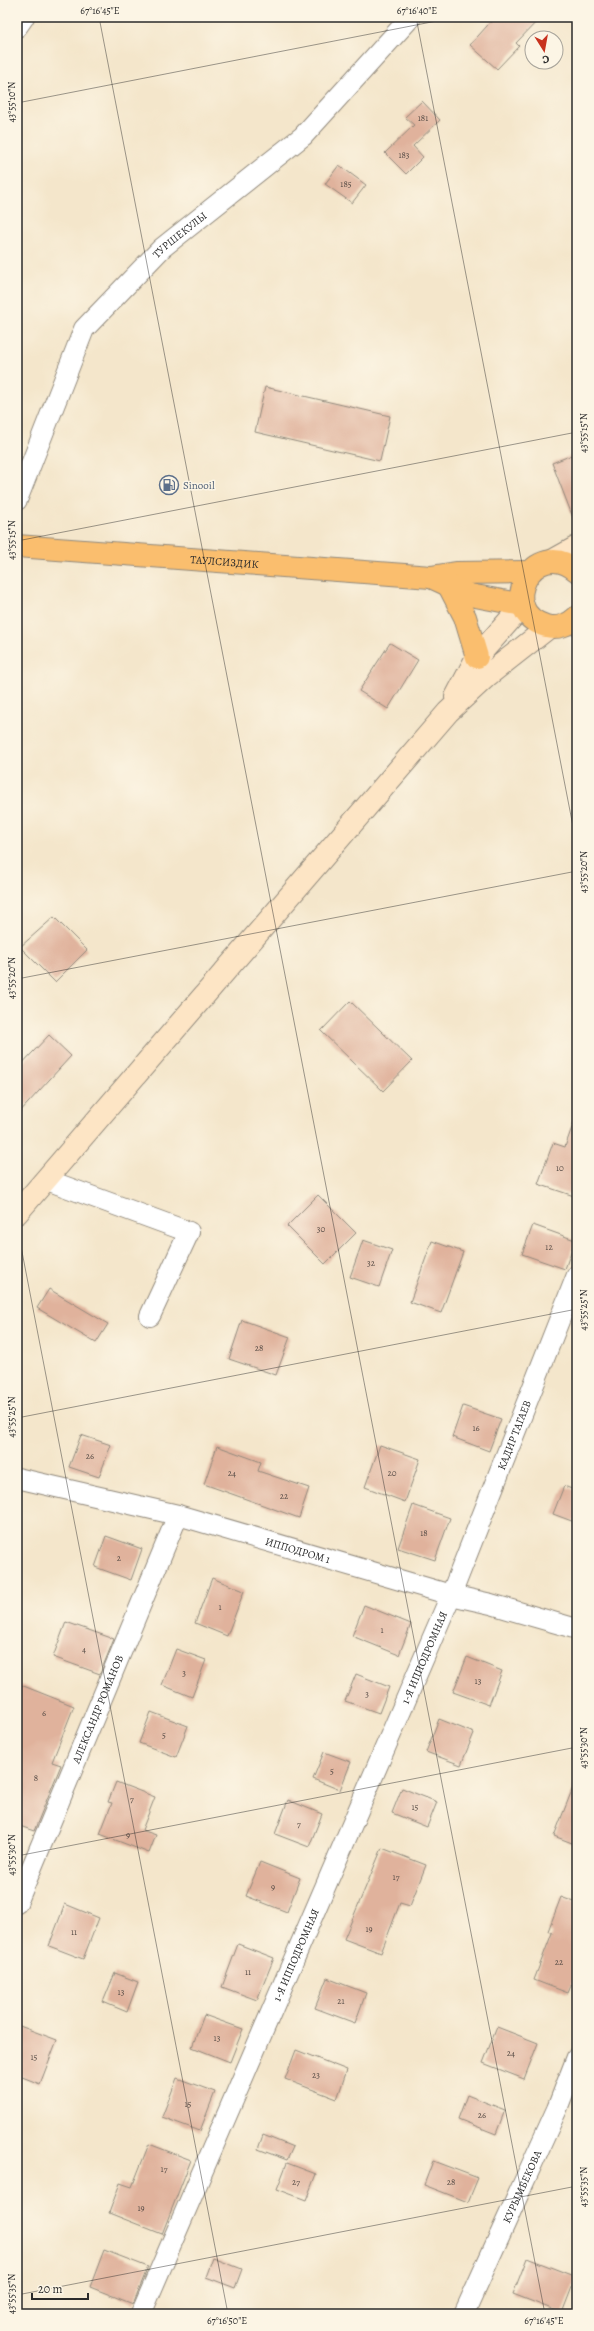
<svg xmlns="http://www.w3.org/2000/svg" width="594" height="2331" font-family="Alegreya,serif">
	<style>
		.building { fill: #e0b29c }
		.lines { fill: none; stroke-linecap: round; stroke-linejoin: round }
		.street-casing { stroke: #90887b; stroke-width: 22 }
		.secondary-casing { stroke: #90887b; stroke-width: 24 }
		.primary-casing { stroke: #90887b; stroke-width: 24 }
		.street { stroke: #fff; stroke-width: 20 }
		.secondary { stroke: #fde5c5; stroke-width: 22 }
		.primary { stroke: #fabe6e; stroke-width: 22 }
		.ticks { fill: none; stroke: #2b2b2b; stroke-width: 1; stroke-opacity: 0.45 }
		.labels { text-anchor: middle; stroke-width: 3; stroke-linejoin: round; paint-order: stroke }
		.number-label { font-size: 9px; fill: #584d47 }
		.street-label { font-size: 11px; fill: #2b2b2b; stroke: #fcf5e5 }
		.service-label { font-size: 11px; fill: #4e5e75; stroke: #fcf5e5; text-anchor: start }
		.neatline { fill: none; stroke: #2b2b2b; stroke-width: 1.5 }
		.ticks-label { font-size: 10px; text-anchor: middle; fill: #2b2b2b }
	</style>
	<rect width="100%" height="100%" fill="#fcf5e5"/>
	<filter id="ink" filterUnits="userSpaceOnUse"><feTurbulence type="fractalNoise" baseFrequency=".025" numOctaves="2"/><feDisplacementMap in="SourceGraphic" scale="8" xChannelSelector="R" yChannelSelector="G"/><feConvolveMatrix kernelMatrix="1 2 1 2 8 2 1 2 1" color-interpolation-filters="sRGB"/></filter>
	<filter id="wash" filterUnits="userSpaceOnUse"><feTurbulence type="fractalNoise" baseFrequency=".012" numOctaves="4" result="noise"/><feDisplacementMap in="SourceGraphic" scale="16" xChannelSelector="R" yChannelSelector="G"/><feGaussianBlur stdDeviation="0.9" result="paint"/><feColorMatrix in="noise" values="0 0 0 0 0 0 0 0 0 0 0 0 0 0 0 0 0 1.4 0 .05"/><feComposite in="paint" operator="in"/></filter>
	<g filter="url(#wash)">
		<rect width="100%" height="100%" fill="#f4e6cb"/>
		<g id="blocks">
			<path class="building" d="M495 17H541L516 43 519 46 497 69 470 45Z
				M422 101 440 120 413 146 423 157 406 174 385 153 414 125 405 117Z
				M339 165 366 185 352 203 325 184Z
				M265 387 390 416 380 461 255 432Z
				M577 453V528L552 463Z
				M390 643 418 660 388 709 359 691Z
				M54 917 87 950 55 982 20 947Z
				M350 1001 412 1061 383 1091 321 1031Z
				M49 1035 71 1056 17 1115V1069Z
				M575 1119 577 1120V1197L538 1184 553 1143 565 1147Z
				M318 1195 356 1233 325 1264 287 1226Z
				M533 1225 575 1240 565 1269 522 1254Z
				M363 1240 392 1250 379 1287 350 1277Z
				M432 1241 463 1252 441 1313 410 1302Z
				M49 1289 108 1324 96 1343 37 1308Z
				M242 1320 290 1337 276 1375 229 1359Z
				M463 1406 501 1419 489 1451 452 1437Z
				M81 1435 111 1445 99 1477 69 1467Z
				M380 1445 420 1459 405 1502 365 1487Z
				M217 1446 261 1462 258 1471 309 1488 299 1518 204 1484Z
				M564 1486 577 1491V1523L553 1514Z
				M413 1505 450 1518 435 1560 398 1548Z
				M106 1536 142 1549 131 1580 95 1567Z
				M212 1578 244 1591 227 1636 195 1623Z
				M364 1605 411 1624 399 1655 352 1636Z
				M66 1622 114 1639 100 1674 53 1657Z
				M176 1649 206 1660 192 1697 162 1685Z
				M467 1657 502 1671 489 1705 453 1692Z
				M356 1674 389 1687 379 1713 345 1701Z
				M21 1685 74 1706 52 1762 61 1765 34 1831 17 1825V1695Z
				M151 1712 188 1726 176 1757 139 1743Z
				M439 1719 474 1733 461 1765 426 1752Z
				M324 1752 351 1762 340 1790 313 1779Z
				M576 1780H577V1845L554 1836Z
				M116 1782 155 1797 142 1830 156 1835 149 1853 100 1834 112 1803 108 1802Z
				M402 1788 437 1802 427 1827 392 1813Z
				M288 1800 322 1814 309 1847 275 1834Z
				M382 1848 426 1865 410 1906 400 1903 381 1953 344 1939Z
				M260 1862 300 1878 287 1912 246 1896Z
				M561 1897 577 1903V1971L568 1993 534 1980 552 1933 548 1931Z
				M65 1904 99 1918 83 1959 49 1946Z
				M238 1944 274 1958 257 2000 222 1987Z
				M115 1973 138 1982 127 2012 103 2002Z
				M327 1978 366 1993 355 2023 315 2008Z
				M204 2015 243 2029 230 2062 192 2047Z
				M17 2025 57 2040 40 2084 17 2075Z
				M497 2027 538 2043 524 2079 483 2063Z
				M296 2050 347 2070 337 2099 285 2079Z
				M177 2078 215 2092 200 2131 162 2117Z
				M467 2095 505 2110 496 2134 458 2119Z
				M263 2135 293 2147 287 2160 258 2149Z
				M149 2144 191 2160 162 2234 109 2213 120 2183 132 2187Z
				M433 2161 478 2178 468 2202 424 2185Z
				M287 2163 316 2174 306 2200 277 2189Z
				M104 2250 148 2267 133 2304 90 2287Z
				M213 2258 242 2269 235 2288 206 2277Z
				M527 2258 576 2277 562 2313 513 2294Z"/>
		</g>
	</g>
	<g filter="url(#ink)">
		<use href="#blocks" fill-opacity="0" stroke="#90887b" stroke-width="1"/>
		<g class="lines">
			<defs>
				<g id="street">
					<path d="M17 27 24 17"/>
					<path id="s1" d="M17 500 84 329 162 248 303 136 411 17"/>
					<path d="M47 1180 189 1232 150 1316"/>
					<path id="s2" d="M17 1478 178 1515 451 1595 491 1604 577 1629"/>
					<path id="s3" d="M17 1903 178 1515"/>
					<path id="s4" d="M141 2314 451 1595 577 1275"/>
					<path id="s5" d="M464 2314 557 2109 577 2057"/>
				</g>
				<path id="secondary" d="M552 561 577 547
					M456 697 477 657 523 605
					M17 1213 448 712 488 675 549 627"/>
				<g id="primary">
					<path id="s6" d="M17 546 431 577 456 573 529 572"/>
					<path d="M577 571C534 534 494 611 546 626 557 629 569 625 577 617"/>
					<path d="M431 577 470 595 523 605"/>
					<path d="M449 586 465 617 477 657"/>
				</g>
			</defs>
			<use href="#street" class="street-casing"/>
			<use href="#secondary" class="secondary-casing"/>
			<use href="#primary" class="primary-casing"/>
			<use href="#street" class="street"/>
			<use href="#secondary" class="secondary"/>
			<use href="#primary" class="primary"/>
		</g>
	</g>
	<path class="ticks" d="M99 17 545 2314M416 17 577 847M17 103 457 17M17 541 577 432M17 979 577 871M17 1226 228 2314M17 1418 577 1309M17 1856 577 1747M17 2295 577 2186"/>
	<defs>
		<symbol id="fuel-ring" viewBox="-11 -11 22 22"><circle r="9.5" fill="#fcf5e5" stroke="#5c6f8a" stroke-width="1.5"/><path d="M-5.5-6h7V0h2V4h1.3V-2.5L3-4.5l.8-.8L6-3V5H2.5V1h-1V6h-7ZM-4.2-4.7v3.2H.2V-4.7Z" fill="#5c6f8a"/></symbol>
	</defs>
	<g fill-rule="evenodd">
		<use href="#fuel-ring" x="158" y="474" width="22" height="22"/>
	</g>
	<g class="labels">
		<g class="number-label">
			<text x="423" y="121">181</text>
			<text x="404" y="158">183</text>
			<text x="346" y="187">185</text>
			<text x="560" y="1171">10</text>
			<text x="321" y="1232">30</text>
			<text x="549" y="1250">12</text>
			<text x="371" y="1266">32</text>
			<text x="259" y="1351">28</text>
			<text x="476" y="1431">16</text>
			<text x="90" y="1459">26</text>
			<text x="232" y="1476">24</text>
			<text x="392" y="1476">20</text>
			<text x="284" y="1499">22</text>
			<text x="424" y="1536">18</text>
			<text x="119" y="1561">2</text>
			<text x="220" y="1610">1</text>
			<text x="382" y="1633">1</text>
			<text x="84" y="1652">4</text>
			<text x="184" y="1676">3</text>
			<text x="478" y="1684">13</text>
			<text x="367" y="1697">3</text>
			<text x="44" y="1716">6</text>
			<text x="164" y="1738">5</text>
			<text x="332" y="1774">5</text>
			<text x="36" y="1781">8</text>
			<text x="132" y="1802">7</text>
			<text x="415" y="1810">15</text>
			<text x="299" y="1827">7</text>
			<text x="128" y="1838">9</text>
			<text x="396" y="1880">17</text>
			<text x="273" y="1890">9</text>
			<text x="369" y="1932">19</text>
			<text x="74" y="1935">11</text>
			<text x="559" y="1965">22</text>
			<text x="248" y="1975">11</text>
			<text x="121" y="1995">13</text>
			<text x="341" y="2004">21</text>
			<text x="217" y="2041">13</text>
			<text x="511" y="2056">24</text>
			<text x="34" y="2060">15</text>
			<text x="316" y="2078">23</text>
			<text x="188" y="2107">15</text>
			<text x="482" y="2118">26</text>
			<text x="164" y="2172">17</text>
			<text x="296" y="2185">27</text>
			<text x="451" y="2185">28</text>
			<text x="141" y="2211">19</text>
		</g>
		<g class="street-label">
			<text dy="4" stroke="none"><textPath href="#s1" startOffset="318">ТУРШЕКУЛЫ</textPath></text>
			<text dy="4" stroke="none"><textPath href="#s6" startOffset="208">ТАУЛСИЗДИК</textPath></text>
			<text dy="4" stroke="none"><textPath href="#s4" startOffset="955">КАДИР ТАГАЕВ</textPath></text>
			<text dy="4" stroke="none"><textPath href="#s2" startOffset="290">ИППОДРОМ 1</textPath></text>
			<text dy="4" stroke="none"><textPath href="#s4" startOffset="715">1-Я ИППОДРОМНАЯ</textPath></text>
			<text dy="4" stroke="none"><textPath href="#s3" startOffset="210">АЛЕКСАНДР РОМАНОВ</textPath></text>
			<text dy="4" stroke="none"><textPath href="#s4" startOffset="391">1-Я ИППОДРОМНАЯ</textPath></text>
			<text dy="4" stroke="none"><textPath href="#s5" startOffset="140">КУРЫМБЕКОВА</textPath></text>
		</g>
		<g class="service-label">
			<text x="183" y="489">Sinooil</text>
		</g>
	</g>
	<rect width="594" height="2331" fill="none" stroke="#fcf5e5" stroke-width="44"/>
	<g transform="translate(544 50) rotate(169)"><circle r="19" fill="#fcf5e5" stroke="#a8a49b"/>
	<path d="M0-3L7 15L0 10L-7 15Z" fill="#c8321e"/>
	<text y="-6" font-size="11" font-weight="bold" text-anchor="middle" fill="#2b2b2b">С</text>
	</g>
	<path d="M32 2293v6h56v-6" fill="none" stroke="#2b2b2b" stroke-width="2"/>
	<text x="38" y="2293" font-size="12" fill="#2b2b2b" stroke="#fcf5e5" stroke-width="3" paint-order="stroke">20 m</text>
	<rect x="22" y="22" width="550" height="2287" class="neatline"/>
	<g class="ticks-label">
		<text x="100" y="14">67°16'45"E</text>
		<text x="417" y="14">67°16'40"E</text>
		<text transform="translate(11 102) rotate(-90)" y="4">43°55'10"N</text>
		<text transform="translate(583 433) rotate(-90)" y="4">43°55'15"N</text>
		<text transform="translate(11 540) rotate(-90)" y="4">43°55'15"N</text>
		<text transform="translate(583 872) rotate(-90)" y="4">43°55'20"N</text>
		<text transform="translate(11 978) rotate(-90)" y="4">43°55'20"N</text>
		<text transform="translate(583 1310) rotate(-90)" y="4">43°55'25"N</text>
		<text transform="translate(11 1417) rotate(-90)" y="4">43°55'25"N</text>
		<text transform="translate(583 1748) rotate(-90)" y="4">43°55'30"N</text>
		<text transform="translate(11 1855) rotate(-90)" y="4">43°55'30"N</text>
		<text transform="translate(583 2187) rotate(-90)" y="4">43°55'35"N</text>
		<text transform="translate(11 2294) rotate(-90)" y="4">43°55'35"N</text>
		<text x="227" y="2324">67°16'50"E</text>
		<text x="544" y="2324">67°16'45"E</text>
	</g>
</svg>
